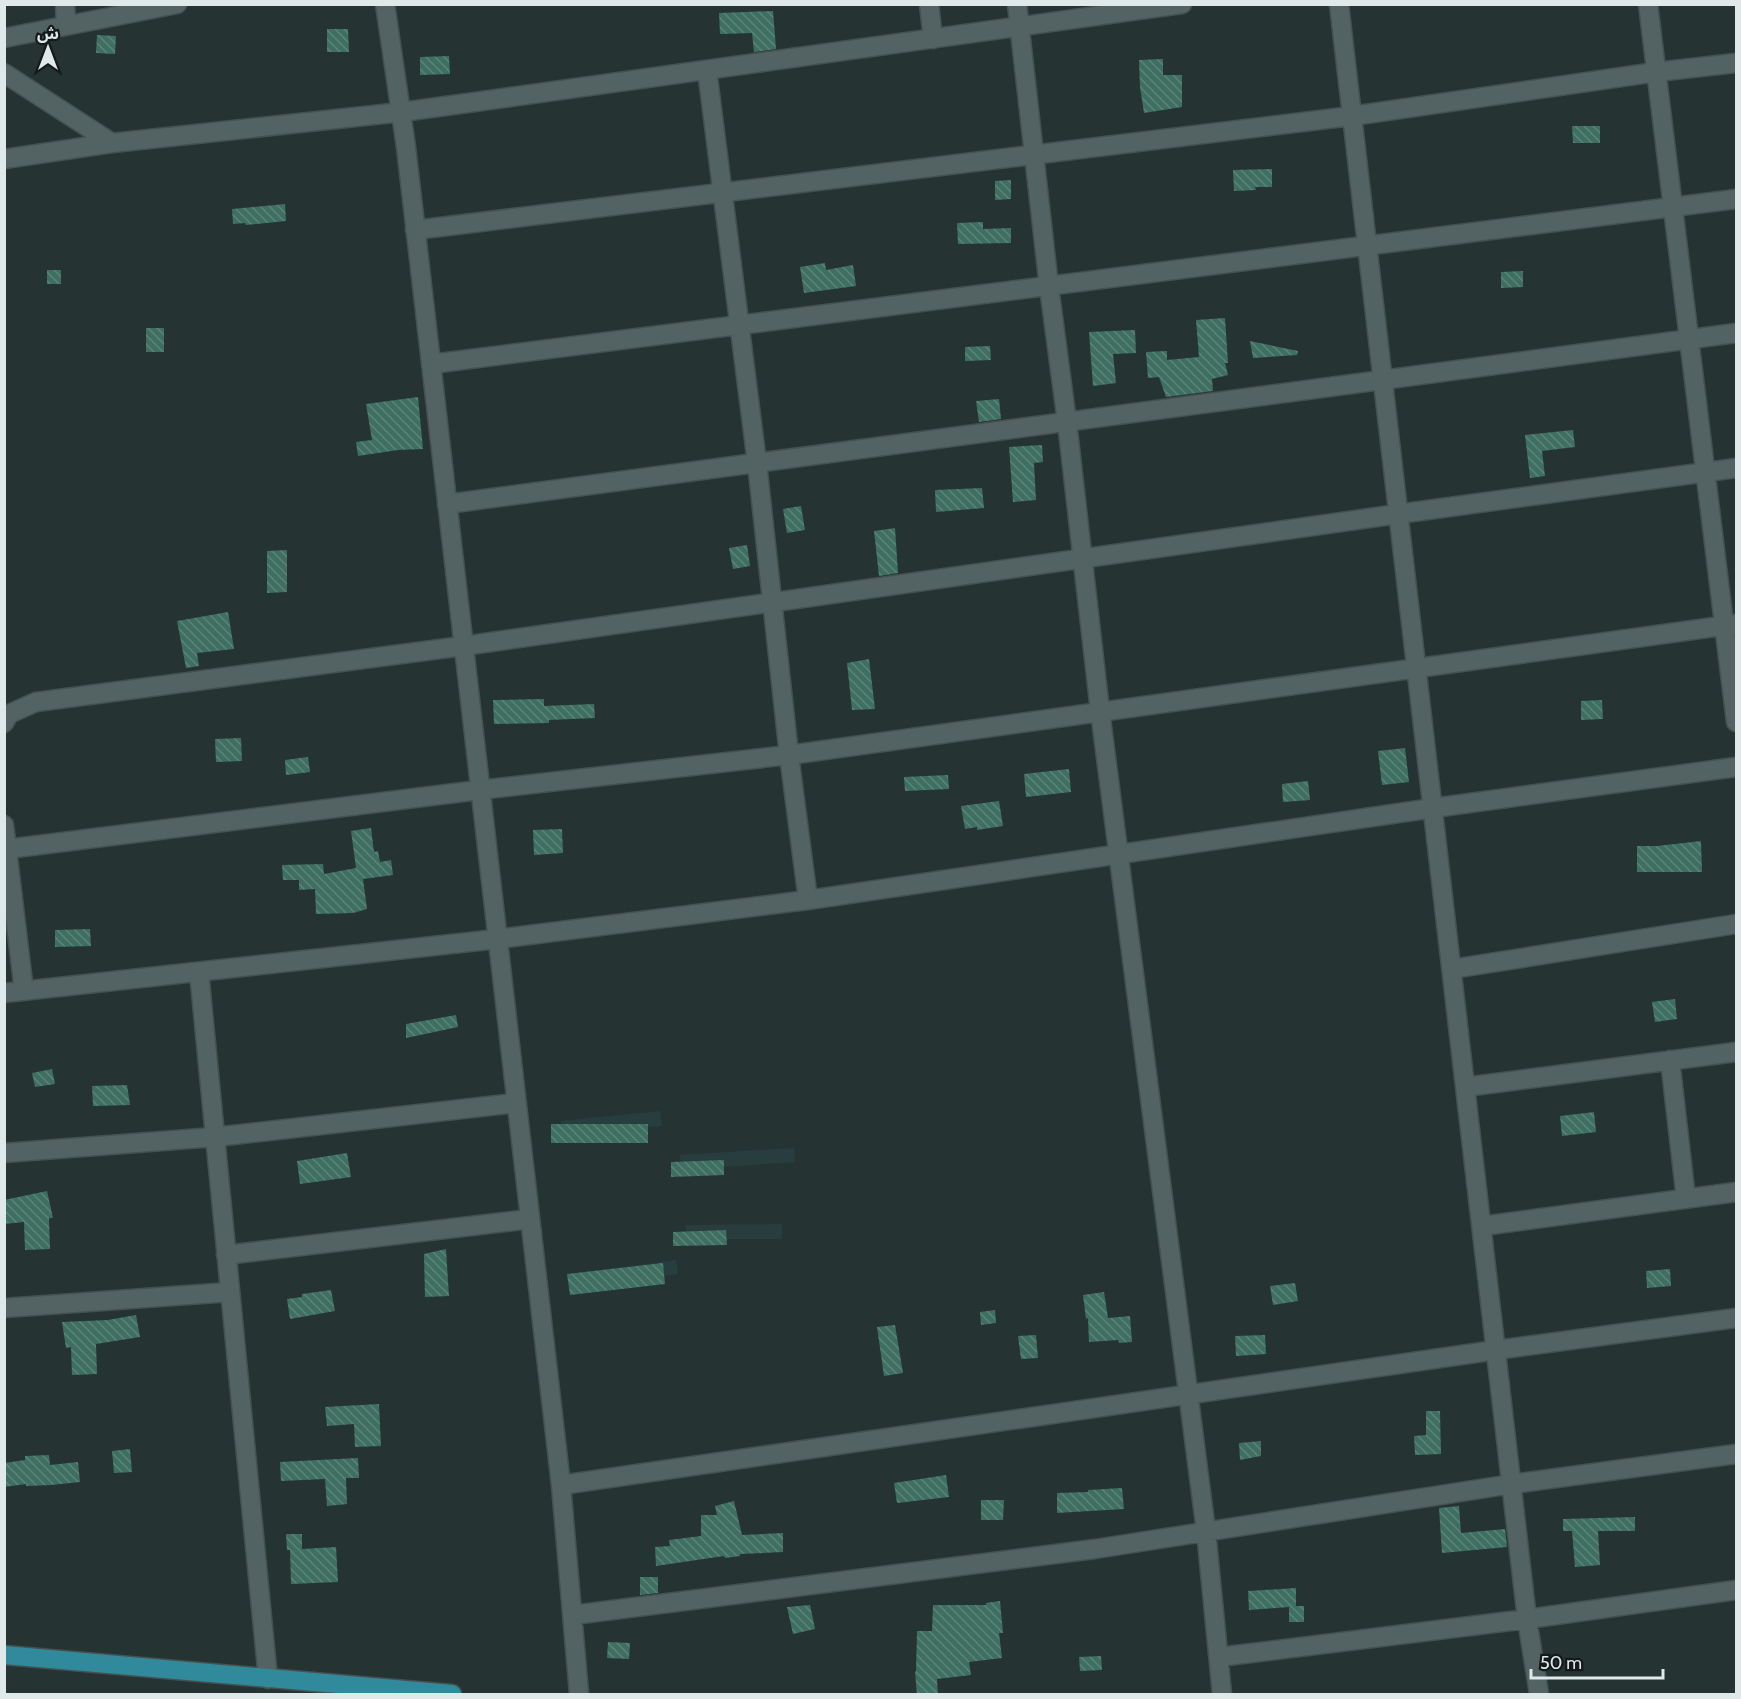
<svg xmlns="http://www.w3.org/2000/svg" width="1741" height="1699" font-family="Cabin,'Noto Sans Arabic',sans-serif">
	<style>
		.built { fill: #283e3e }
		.building { fill: url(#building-back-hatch) }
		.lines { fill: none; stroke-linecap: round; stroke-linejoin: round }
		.minor-casing { stroke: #455151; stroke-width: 21 }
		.primary-casing { stroke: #455151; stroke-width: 21 }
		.minor { stroke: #536262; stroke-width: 18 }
		.primary { stroke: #31899c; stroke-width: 18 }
	</style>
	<defs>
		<pattern id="building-back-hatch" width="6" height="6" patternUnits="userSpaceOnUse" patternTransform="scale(1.5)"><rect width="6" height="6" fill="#3f6f61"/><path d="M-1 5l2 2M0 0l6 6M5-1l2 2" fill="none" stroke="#5a8478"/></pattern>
	</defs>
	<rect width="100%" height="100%" fill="#263333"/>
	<path class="built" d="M660 1111 662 1126 563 1135 561 1121Z
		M794 1148 795 1162 681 1170 680 1155Z
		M782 1224V1239H686V1225Z
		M676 1260 678 1274 581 1287 579 1273Z"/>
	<path class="building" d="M773 11 776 49 754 52 752 33 720 34 719 13Z
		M327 29H348L349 52H327Z
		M97 35 116 36 115 54 96 53Z
		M449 56 450 74 420 75V57Z
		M1163 59V75H1182V107L1144 113 1140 87 1139 60Z
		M1572 126H1600V143H1573Z
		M1272 169V187H1255L1256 190 1234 191 1233 170Z
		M1011 180V199L995 200V181Z
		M285 204 286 221 246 225 245 223 233 224 232 209Z
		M983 222V229L1011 228V243L958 244 957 223Z
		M825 263 826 270 853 265 856 286 804 293 800 267Z
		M47 270H61V284H47Z
		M1523 271V287L1501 288V272Z
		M1225 318 1228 363H1225L1228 375 1212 379 1213 391 1166 397 1159 377 1148 378 1146 352 1167 351V360L1199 357 1196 320Z
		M146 328H164V352H146Z
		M1135 330 1136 353 1113 354 1116 383 1093 386 1089 332Z
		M1250 341 1298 351 1297 355 1253 358Z
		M990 346 991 360 965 361V347Z
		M418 397 423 449 398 450 358 456 356 442 372 440 366 404Z
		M999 399 1001 419 979 422 976 401Z
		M1573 430 1575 447 1542 451 1545 476 1530 478 1525 435Z
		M1042 445 1043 462 1034 463 1036 500 1013 502 1009 447Z
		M982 488 984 508 936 512 935 490Z
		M801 506 805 530 787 533 783 509Z
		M895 528 898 573 879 576 874 531Z
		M747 545 750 566 733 569 729 548Z
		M287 550V592L267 593V551Z
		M228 612 234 649 197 653 199 666 186 668 177 621Z
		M869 659 875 709 852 710 847 663Z
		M544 699V706L594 704 595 718 549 720V723L494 724 493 700Z
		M1602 700 1603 719 1581 720V701Z
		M241 738 242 761 216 762 215 739Z
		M1405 748 1409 782 1382 785 1378 751Z
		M308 757 310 772 286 775 285 760Z
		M1069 769 1071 792 1026 797 1024 774Z
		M948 775 949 789 905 791 904 777Z
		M1308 781 1310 800 1283 802 1282 784Z
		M999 801 1003 826 977 830V827L965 829 961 806Z
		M371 828 374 852 378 851 380 862 391 860 393 875 363 879 367 909 353 913 316 914 315 889 299 890V880H283L282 865 323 864 324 874 356 868 351 831Z
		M562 829 563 853 534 855 533 830Z
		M1701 841 1702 872H1637V846H1657Z
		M90 929 91 946 55 947V930Z
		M1675 999 1677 1019 1655 1022 1652 1002Z
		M456 1015 458 1027 406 1038V1024Z
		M52 1069 55 1084 35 1087 32 1073Z
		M127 1085 130 1105 93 1106 92 1086Z
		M1594 1112 1596 1132 1562 1136 1560 1116Z
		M551 1124H648V1143H551Z
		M347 1153 351 1177 300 1184 297 1161Z
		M724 1160V1175L671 1177V1162Z
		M47 1191 53 1218H49L50 1249 25 1250 24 1222 4 1224V1200Z
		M726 1230 727 1245 673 1246V1232Z
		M446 1249 449 1296 425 1297 424 1254Z
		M663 1263 665 1284 570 1295 567 1274Z
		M1670 1269 1671 1286 1647 1288 1646 1271Z
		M1295 1283 1298 1301 1273 1305 1270 1286Z
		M331 1290 335 1311 290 1319 287 1299 302 1297V1294Z
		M1104 1292 1108 1318 1130 1316 1132 1342 1119 1343 1118 1340 1089 1342 1088 1318 1086 1319 1083 1295Z
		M995 1310 996 1323 981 1325 980 1312Z
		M136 1315 140 1337 96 1344 97 1374 72 1375 71 1347 66 1348 62 1322 108 1320Z
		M895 1325 903 1373 884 1376 877 1327Z
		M1036 1335 1038 1358 1021 1359 1018 1336Z
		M1265 1335 1266 1354 1236 1356 1235 1336Z
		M379 1404 381 1446 355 1447 354 1424 327 1426 325 1407Z
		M1426 1411H1440L1441 1454 1415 1455 1414 1436 1426 1435Z
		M1261 1441V1456L1240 1460 1239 1443Z
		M130 1449 132 1472 114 1473 112 1451Z
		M49 1455 50 1465 78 1462 80 1482 51 1485 26 1486V1484L4 1487V1463L25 1460V1456Z
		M358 1458 359 1478H346L347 1504 327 1506 325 1479 281 1481 280 1462Z
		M946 1475 949 1497 897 1503 894 1483Z
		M1122 1488 1124 1509 1057 1513V1493L1088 1492V1490Z
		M981 1500H1004L1003 1520H981Z
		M734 1501 742 1535 783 1533V1552L740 1554V1556L725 1558 724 1556 656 1566 655 1547 670 1546 669 1540 701 1536V1515H717L715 1506Z
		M1459 1506 1461 1533 1505 1529 1507 1547 1442 1553 1439 1508Z
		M1635 1517V1531H1598L1600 1565 1575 1567 1572 1531H1563V1519Z
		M286 1534H302V1549L336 1547 338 1582 291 1584 290 1550H287Z
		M640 1577H658V1593L640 1595Z
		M1296 1588V1606H1304V1622H1289V1607L1249 1610 1248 1591Z
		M1000 1601 1003 1633H999L1002 1658 969 1662 971 1675 937 1679 938 1695H917L915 1672 916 1671 917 1631H932L933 1605H986V1603Z
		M810 1605 815 1629 793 1634 787 1607Z
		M608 1642 630 1643 629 1659 607 1658Z
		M1101 1656 1102 1670 1080 1671 1079 1657Z"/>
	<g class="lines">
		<defs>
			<path id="minor" d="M65 4 66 26
				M385 4 406 147 561 1485 579 1694
				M929 4 933 39
				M1017 4 1049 287 1067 422 1100 711 1206 1531 1222 1694
				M1339 4 1527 1619 1539 1694
				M1648 4 1736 722
				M4 38 177 4
				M707 70 757 463 789 755 808 900
				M4 73 112 143
				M4 159 112 143 402 112 1182 4
				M415 230 1352 116 1656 72 1736 63
				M431 364 1736 199
				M447 504 1736 333
				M4 723 9 714 36 702 463 646 1398 514 1736 468
				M4 825 24 991
				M7 849 479 790 789 755 1736 624
				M1452 969 1736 924
				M199 972 268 1679
				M4 993 497 939 808 900 1433 808 1736 767
				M1670 1060 1686 1199
				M1465 1087 1736 1052
				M4 1153 215 1137 516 1103
				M1482 1226 1736 1192
				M226 1255 530 1219
				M4 1308 230 1292
				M561 1485 1496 1350 1736 1318
				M573 1615 1095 1549 1512 1484 1736 1454
				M1219 1657 1527 1619 1736 1590"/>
			<path id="primary" d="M4 1655 452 1694"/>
		</defs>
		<use href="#minor" class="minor-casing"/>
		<use href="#primary" class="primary-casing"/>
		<use href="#minor" class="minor"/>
		<use href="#primary" class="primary"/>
	</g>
	<rect width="1741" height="1699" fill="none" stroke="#e0e9e9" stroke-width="12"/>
	<g transform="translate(48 48)" stroke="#141a1a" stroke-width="4.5" paint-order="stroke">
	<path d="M0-4.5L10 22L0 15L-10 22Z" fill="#e0e9e9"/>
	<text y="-9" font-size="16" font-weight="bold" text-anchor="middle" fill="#e0e9e9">ش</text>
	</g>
	<path d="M1531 1669v9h132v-9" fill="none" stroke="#e0e9e9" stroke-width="3"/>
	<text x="1540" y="1669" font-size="18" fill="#e0e9e9" stroke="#141a1a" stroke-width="4.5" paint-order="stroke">50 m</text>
</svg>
